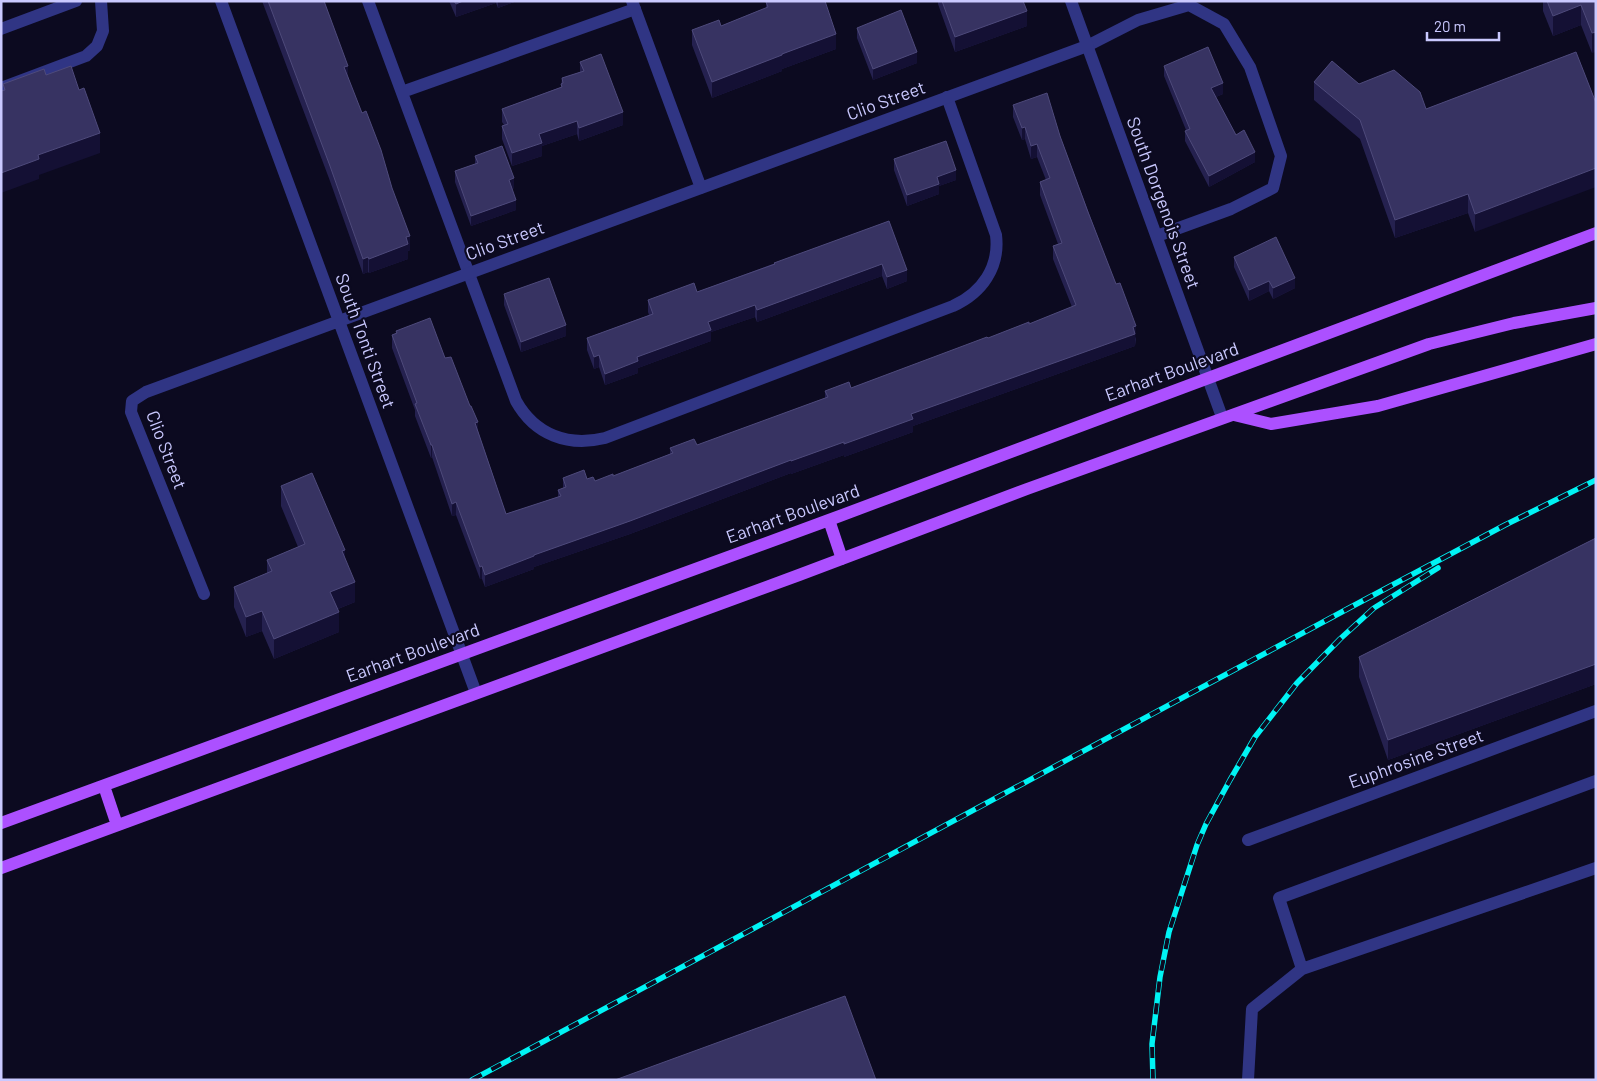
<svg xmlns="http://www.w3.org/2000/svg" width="1597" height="1081" font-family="Barlow,sans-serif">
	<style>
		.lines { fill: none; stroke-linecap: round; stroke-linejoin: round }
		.service { stroke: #303584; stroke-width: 12 }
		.minor { stroke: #303584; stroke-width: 12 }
		.primary { stroke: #ac50ff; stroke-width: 12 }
		.rail-casing { stroke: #00f3f4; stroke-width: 5.5 }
		.rail { stroke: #0c0a20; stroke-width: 4; stroke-dasharray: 11; stroke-linecap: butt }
		.wall { fill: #25214f }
		.shaded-wall { fill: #141034 }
		.building { fill: #373362; stroke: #4e4a7b }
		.labels { text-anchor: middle; stroke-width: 4.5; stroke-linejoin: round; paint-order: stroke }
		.street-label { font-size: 18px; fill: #cac9ff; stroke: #0c0a20 }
	</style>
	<rect width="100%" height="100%" fill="#0c0a20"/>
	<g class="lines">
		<path class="service" d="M368 1 516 401C535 435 568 447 605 438L953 306C982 293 1000 267 996 235L947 97
			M1087 46 1138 20 1189 5 1224 24 1250 67 1281 156 1273 188 1231 209 1157 236
			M1 88 86 56 97 46 103 31 101 1
			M402 92 635 9
			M1302 969 1596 868
			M1248 1080 1252 1009 1302 969 1279 898 1596 781"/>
		<path class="minor" d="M221 1 476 693
			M632 1 701 188
			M1071 1 1222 417
			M1 29 76 1
			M204 594 131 412 132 401 146 392 1087 46
			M1248 840 1596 711"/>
		<path class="primary" d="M1234 415 1271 424 1378 406 1596 344
			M829 520 842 559
			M104 786 117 825
			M1 823 829 520 1596 233
			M1 868 799 575 1027 489 1429 344 1514 323 1596 308"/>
		<defs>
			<path id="rail" d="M472 1080 1351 607 1505 525 1596 480
				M1153 1080 1152 1044 1160 977 1169 932 1197 845 1206 824 1230 780 1255 737 1297 683 1340 639 1374 608 1438 568"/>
		</defs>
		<use href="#rail" class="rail-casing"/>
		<use href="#rail" class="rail"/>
	</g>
	<path class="wall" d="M262 1H324L348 77 410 250 408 251V259L369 273 368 272 363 274 330 181Z
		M449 1H517L498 8 496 3 456 17Z
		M938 1H1023L1027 26 955 52 938 4Z
		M1543 1H1596L1592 53 1581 25 1553 36 1543 11Z
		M766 2 836 49 782 69V71L712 98 692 45V30L721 26 766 8Z
		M857 28 917 63 873 80 857 38Z
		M1576 52 1475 232 1468 213 1395 238 1360 139 1314 100V82L1359 84 1426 109Z
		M580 62 623 125 579 141 577 134 542 146V156L512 166 502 139V126L504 125 502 122V109L561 87 562 78 580 72Z
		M1164 66 1223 94 1216 97 1236 135 1255 162 1209 187 1185 141V131L1186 130 1164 76Z
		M1013 105 1060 136 1136 339 1135 346 913 426V432L844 457V455L791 474V473L630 534 534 567V569L485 587 482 579H480L456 515 452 516 432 457 431 458 415 416V410L392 348V335L396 334V331L445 358 478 431 506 514 558 497V490L563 488V478L587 479 595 481 613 476 670 454V448L697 445 825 398V391L851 388 988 338 1029 324 1072 307 1053 259V246L1058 244 1040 195V182L1046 180 1037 157 1031 159 1025 139 1022 140 1013 117Z
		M475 156 514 188 512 189 516 210 471 226 455 182V171L475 164Z
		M894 159 956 180 939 186V194L907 206 894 170Z
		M889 221 907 281 887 289 882 276 757 322 755 317 711 332V341L638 368V373L605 385 599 367 594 369 587 350V338L649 315 648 312V300L697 292Z
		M1234 257 1295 288 1273 299 1269 291 1249 301 1234 267Z
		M504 294 566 336 521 352 504 305Z
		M281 486 345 558 355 602 338 609 339 632 274 659 262 631 246 637 234 607V587L267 573V560L298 547 281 506Z
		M1596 538V684L1388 760 1359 677V657Z"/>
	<path class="shaded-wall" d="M463 1H496V3L456 17V4Z
		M498 1H517L498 8Z
		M1581 5V25L1553 36V16Z
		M1027 11V26L955 52V37Z
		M1596 32V52L1592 53V33Z
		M836 34V49L782 69V71L712 98V82L782 54Z
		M917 52V63L873 80V69Z
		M348 66V80L344 67Z
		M1223 83V94L1211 99V88Z
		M623 112V125L579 141V128Z
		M577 121V134L542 146V156L512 166V153L539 134Z
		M1025 127V139L1022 140V128Z
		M100 133V153L39 175V179L1 193V173L38 155Z
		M1037 144V157L1031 159V146Z
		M1255 152V162L1209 187V176Z
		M1596 168V187L1475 232V214Z
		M956 170V180L939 186V194L907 206V195L937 177Z
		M514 178V188L509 190V180Z
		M1468 194V213L1395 238V220Z
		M516 200V210L471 226V216Z
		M410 236V250L408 251V259L369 273V259L406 237Z
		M368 257V272L363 274V259Z
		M882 264V276L757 322V310Z
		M907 270V281L887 289V277Z
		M1295 278V288L1273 299V288Z
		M1269 281V291L1249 301V290Z
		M755 305V317L711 332V341L638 368V373L605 385V374L708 322Z
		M566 325V336L521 352V342Z
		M1136 326 1135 346 913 426V432L844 457V444L911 414Z
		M599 355V367L594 369V357Z
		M478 422V435L475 423Z
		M844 442V455L791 474V461Z
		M431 445H432V457L431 458Z
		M791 460V473L630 534 534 567V569L485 587V575L534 555Z
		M456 502V515L452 516V504Z
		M345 550V570L342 551Z
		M482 566V579H480V567Z
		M355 582V602L330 612V592Z
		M262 611V631L246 637V617Z
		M339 612V632L274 659V639Z
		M1596 664V684L1388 760V740Z"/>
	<path class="building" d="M268 1H324L348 66 344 67 362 113 366 111 381 150 392 188 410 236 406 237 408 244 369 259 368 257 363 259 330 166Z
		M454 1H463L456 4Z
		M767 1H825L836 34 782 54V55L712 82 692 30 719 20 721 26 768 7 766 2Z
		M942 1H1023L1027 11 955 37Z
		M1547 1H1596V32L1592 33 1581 5 1553 16Z
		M901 10 917 52 873 69 857 28Z
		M1208 47 1223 83 1211 88 1236 135 1244 130 1255 152 1209 176 1185 131 1190 129 1164 66Z
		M1576 52 1596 103V168L1475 214 1468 194 1395 220 1360 120 1314 82 1332 61 1359 84 1394 70 1420 92 1426 109Z
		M601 54 623 112 579 128 577 121 539 134 542 143 512 153 502 126 508 124 502 109 562 87 561 84 563 83 562 78 584 71 580 62Z
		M71 66 79 90 84 88 100 133 38 155 39 159 1 173V91L5 90 3 84 44 69 46 75Z
		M1047 93 1060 136 1088 212 1116 284 1120 283 1136 326 1133 327 1135 334 911 414 913 419 844 444V442L791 461V460L630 521 534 555V556L485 575 482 566 480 567 456 502 452 504 432 445H431L415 404 417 403 392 335 397 333 396 331 430 318 445 358 451 357 470 406H471L478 422 475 423 506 514 561 496 558 490 566 487 563 478 584 470 587 479 593 477 595 481 613 474V476L673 453 670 448 694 439 697 445 828 397 825 391 849 382 851 388 987 337 988 338 1029 322V324L1076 305 1053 246 1062 243 1040 182 1050 178 1037 144 1031 146 1025 127 1022 128 1013 105Z
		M946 141 956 170 937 177 939 184 907 195 894 159Z
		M502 146 514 178 509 180 516 200 471 216 455 171 478 163 475 156Z
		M889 221 907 270 887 277 882 264 757 310 755 305 708 322 711 330 637 357 638 361 605 374 599 355 594 357 587 338 653 314 648 300 694 283 697 292 775 264 774 263Z
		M1276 237 1295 278 1273 288 1269 281 1249 290 1234 257Z
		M549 278 566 325 521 342 504 294Z
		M312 473 345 550 342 551 355 582 330 592 339 612 274 639 262 611 246 617 234 587 272 571 267 560 305 544 281 486Z
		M1596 538V664L1388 740 1359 657Z
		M845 996 876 1080H615Z"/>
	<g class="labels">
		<g class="street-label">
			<text transform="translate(886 101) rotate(-20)" y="6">Clio Street</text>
			<text transform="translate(1163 203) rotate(70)" y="6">South Dorgenois Street</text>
			<text transform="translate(505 241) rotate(-20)" y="6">Clio Street</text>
			<text transform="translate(365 341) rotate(70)" y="6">South Tonti Street</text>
			<text transform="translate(1172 372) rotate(-20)" y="6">Earhart Boulevard</text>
			<text transform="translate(166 450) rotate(69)" y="6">Clio Street</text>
			<text transform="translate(793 514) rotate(-20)" y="6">Earhart Boulevard</text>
			<text transform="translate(413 653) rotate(-20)" y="6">Earhart Boulevard</text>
			<text transform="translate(1416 759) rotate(-20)" y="6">Euphrosine Street</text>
		</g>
	</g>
	<rect width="1597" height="1081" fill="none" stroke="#cac9ff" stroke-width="5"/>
	<path d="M1427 32v8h72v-8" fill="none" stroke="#cac9ff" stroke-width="2.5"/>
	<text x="1434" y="32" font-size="15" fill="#cac9ff" stroke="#0c0a20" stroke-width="4" paint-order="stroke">20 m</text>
</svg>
